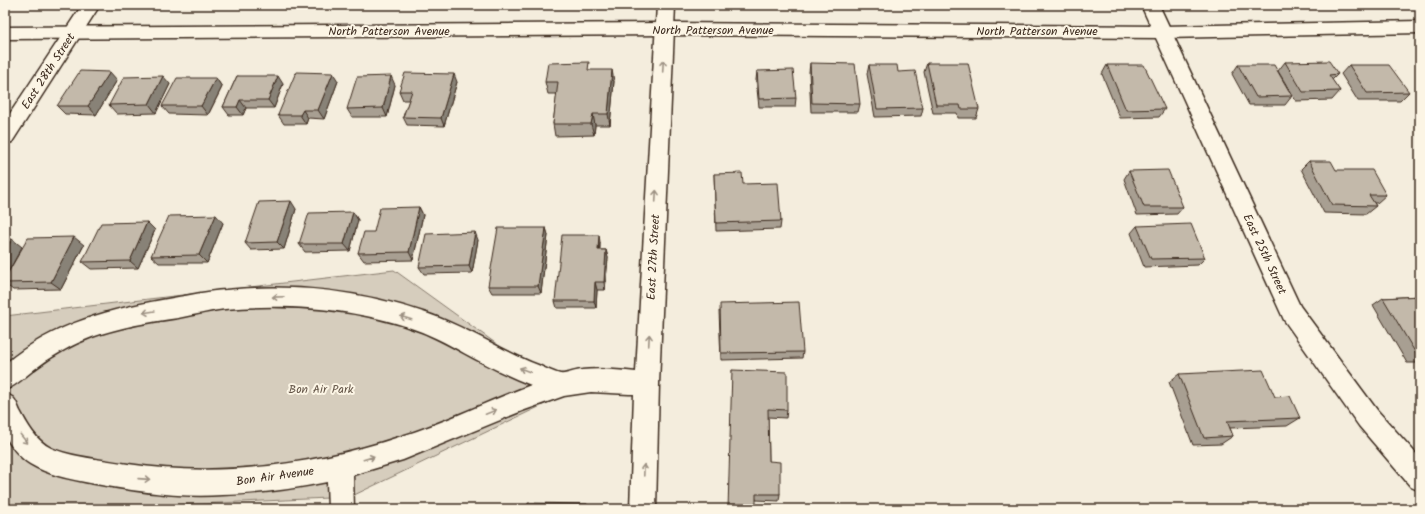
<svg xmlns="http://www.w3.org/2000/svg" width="1425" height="514" font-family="Kalam,sans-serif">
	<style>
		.green { fill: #d6cdbd; stroke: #887c6e }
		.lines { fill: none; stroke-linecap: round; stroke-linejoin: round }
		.minor-casing { stroke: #3b2a1e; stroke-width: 3 }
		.major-casing { stroke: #3b2a1e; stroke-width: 3 }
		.minor { fill: #fcf5e5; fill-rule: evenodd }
		.major { fill: #fcf5e5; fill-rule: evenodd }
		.wall { fill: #a89f92; stroke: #3b2a1e }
		.shaded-wall { fill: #888277; stroke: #3b2a1e }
		.building { fill: #c3b9aa; stroke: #3b2a1e }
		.oneway { stroke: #9c9082 }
		.labels { text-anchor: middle; stroke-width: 4; stroke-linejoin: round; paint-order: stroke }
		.street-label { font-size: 12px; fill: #3b2a1e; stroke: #fcf5e5 }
		.park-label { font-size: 12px; fill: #625346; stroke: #fcf5e5 }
	</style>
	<rect width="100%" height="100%" fill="#f4eddd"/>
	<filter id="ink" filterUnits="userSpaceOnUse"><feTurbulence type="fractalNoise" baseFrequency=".025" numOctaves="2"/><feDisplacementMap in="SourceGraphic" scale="8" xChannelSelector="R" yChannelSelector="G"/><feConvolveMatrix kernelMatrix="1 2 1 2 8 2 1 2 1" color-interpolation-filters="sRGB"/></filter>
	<g filter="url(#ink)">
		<path class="green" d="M394 270 566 394 350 497 89 509H5V316Z"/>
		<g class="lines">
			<defs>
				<path id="minor" d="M82 5H100L12 142 5 144V121Z
					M657 5H675L659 384 656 509H630L634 394H629L591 392 564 396 522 411 403 460 353 475 354 509H328L327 482C292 489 258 494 222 495 178 498 134 491 90 483 70 479 48 475 30 464 20 458 9 445 5 434 2 425 5 405 5 394 7 395 12 396 13 398 16 400 18 407 20 411 27 424 36 441 51 448 71 457 105 460 128 464 220 478 314 465 402 436 446 422 488 401 531 385 513 378 496 370 479 361 460 351 442 340 422 332 361 309 290 303 225 309 209 311 194 315 178 318 149 322 120 327 92 337 74 344 55 354 39 366 27 374 18 385 5 390V364C53 323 113 308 173 298 191 295 208 291 226 290 293 283 363 291 426 313 465 326 500 350 538 365 545 368 553 372 560 374 566 375 576 370 582 370 600 368 618 370 636 372Z
					M1141 5H1159L1300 306 1377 410 1420 458V491L1411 487 1359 426 1284 320Z"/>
				<path id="major" d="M1420 21V33L1164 38 665 35 5 39V27L665 23 1164 26Z"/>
			</defs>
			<use href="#minor" class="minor-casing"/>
			<use href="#major" class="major-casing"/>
			<use href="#minor" class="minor"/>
			<use href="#major" class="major"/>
		</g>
		<path class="wall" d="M1285 62 1338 74 1332 80 1340 91 1332 100 1296 101 1278 71Z
			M810 63 860 104 858 112H811L809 72Z
			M927 63 979 109 976 118H958L957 113H933L924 72Z
			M869 65 898 72 923 108 921 116 875 117 867 74Z
			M1107 65 1165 109 1159 117 1120 118 1102 74Z
			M1238 65 1292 96 1285 105H1249L1232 74Z
			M1349 65 1409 92 1400 101H1358L1341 74Z
			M590 70 614 81 610 125H595L594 135 555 136 553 124 557 94H548L545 82Z
			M757 71 796 98 795 107H759L756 80Z
			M237 76 283 84 274 108H246L243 115H229L223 107Z
			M216 78 222 87 208 115 169 114 162 106Z
			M117 80 96 115 65 114 57 106Z
			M338 81 324 119 308 118 306 124H284L278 115Z
			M457 82 444 126 407 125 403 117 409 100H403L399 91Z
			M170 84 156 113 117 114 109 105Z
			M395 85 387 117H352L347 109Z
			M1309 161 1336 170 1386 195 1377 203H1374L1376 206 1366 214 1324 213 1301 169Z
			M1129 171 1183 207 1177 214 1137 215 1124 179Z
			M714 174 743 184 781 221 780 229 716 231Z
			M419 207 423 215 413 260 364 261 358 253 374 232Z
			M296 209 284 249 251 250 245 243Z
			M353 212 358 220 350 251 305 252 299 244Z
			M147 222 155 230 138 268 91 269 82 262Z
			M223 223 207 263H159L151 256Z
			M1137 226 1205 258 1198 265 1144 267 1131 233Z
			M546 228 548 235 541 293H492L488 286Z
			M478 240 472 273 424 274 419 267Z
			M600 242V250H606L608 258 605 290H597L596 308H557L555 301Z
			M84 245 61 289 13 290 5 284V278Z
			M1420 296V363H1407L1373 305 1383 298Z
			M719 311 803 352 802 358 721 360Z
			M732 370 787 410 786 418 768 417 769 461 780 494 779 501 756 500Z
			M1179 374 1275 397 1300 418 1287 426 1230 428 1233 436 1221 444 1193 445 1169 382Z"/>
		<path class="shaded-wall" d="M612 70 614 81 610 125 608 114Z
			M110 72 117 80 96 115 88 106Z
			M333 73 338 81 324 119 318 110Z
			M454 74 457 82 444 126 441 118Z
			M163 76 170 84 156 113 149 104Z
			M278 76 283 84 274 108 268 100Z
			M391 76 395 85 387 117 383 108Z
			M216 78 222 87 208 115 201 106Z
			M240 100 246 108 243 115 237 107Z
			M303 110 308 118 306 124 300 115Z
			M593 114 595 125 594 135 591 124Z
			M291 201 296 209 284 249 277 242Z
			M419 207 423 215 413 260 409 252Z
			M353 212 358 220 350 251 344 244Z
			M216 215 223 223 207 263 199 255Z
			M147 222 155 230 138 268 130 261Z
			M546 228 548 235 541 293 538 286Z
			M475 232 478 240 472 273 469 266Z
			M599 235 600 242 599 258 598 250Z
			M74 237 84 245 61 289 51 282Z
			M12 239 22 247 5 278V252Z
			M606 250 608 258 605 290 604 282Z
			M595 282 597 290 596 308 594 301Z
			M587 504 589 509H586Z"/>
		<path class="building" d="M1329 61 1338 74 1329 75 1340 91 1303 92 1285 62Z
			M589 62 588 70H612L608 114H593L591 124H553L558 82H545L548 63Z
			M810 63 855 64 860 104 812 103Z
			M927 63H968L979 109H961L960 105H936Z
			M869 65H897L898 72 915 71 923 108 877 109Z
			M1107 65H1144L1165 109 1126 110Z
			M1238 65H1274L1292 96 1256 97Z
			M1349 65H1389L1409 92 1367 93Z
			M793 70 796 98 759 99 757 71Z
			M80 71 110 72 88 106H57Z
			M296 72 333 73 318 110H303L300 115H278Z
			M405 73 454 74 441 118 403 117 412 91H399Z
			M163 76 149 104 109 105 124 77Z
			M237 76H278L268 100H240L237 107H223Z
			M391 76 383 108 347 109 357 77Z
			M177 78H216L201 106H162Z
			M1309 161H1331L1336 170H1372L1386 195H1369L1376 206 1332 205Z
			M1168 170 1183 207H1144L1129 171Z
			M742 173 743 184 778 183 781 221 716 223 714 174Z
			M291 201 277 242 245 243 259 202Z
			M419 207 409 252 358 253 364 232H374L380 208Z
			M353 212 344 244H299L309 213Z
			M216 215 199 255 151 256 169 216Z
			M147 222 130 261 82 262 101 223Z
			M1191 224 1205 258 1151 259 1137 226Z
			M498 228H546L538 286H488Z
			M475 232 469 266 419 267 426 234Z
			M562 235H599L598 250H606L604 282H595L594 301H555Z
			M74 237 51 282 5 283V278L28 238Z
			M5 239H12L5 252Z
			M1420 296V357H1418L1383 298Z
			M799 302 803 352 721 353 720 304Z
			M732 370 787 372V410L768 409 769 461 780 462V494H756V509H728Z
			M1263 370 1275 397 1290 396 1300 418 1227 421 1233 436 1204 438 1179 374Z
			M528 503 587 504 586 509H528Z"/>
		<defs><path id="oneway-shaft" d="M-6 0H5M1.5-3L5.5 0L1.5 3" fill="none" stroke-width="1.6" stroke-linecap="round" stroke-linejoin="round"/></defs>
		<g class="oneway">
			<use href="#oneway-shaft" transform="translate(663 66) rotate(-87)"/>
			<use href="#oneway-shaft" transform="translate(656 196) rotate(-87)"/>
			<use href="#oneway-shaft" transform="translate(278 297) rotate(178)"/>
			<use href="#oneway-shaft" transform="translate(149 312) rotate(171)"/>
			<use href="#oneway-shaft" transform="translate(406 318) rotate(-163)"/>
			<use href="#oneway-shaft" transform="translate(649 340) rotate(-87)"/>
			<use href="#oneway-shaft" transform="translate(525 370) rotate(-159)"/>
			<use href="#oneway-shaft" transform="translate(491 412) rotate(-22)"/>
			<use href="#oneway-shaft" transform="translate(24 439) rotate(51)"/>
			<use href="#oneway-shaft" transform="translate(369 458) rotate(-16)"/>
			<use href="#oneway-shaft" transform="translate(644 470) rotate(-88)"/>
			<use href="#oneway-shaft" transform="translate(144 479) rotate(4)"/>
		</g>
	</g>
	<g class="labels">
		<g class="street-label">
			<text x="713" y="34">North Patterson Avenue</text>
			<text x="389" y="35">North Patterson Avenue</text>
			<text x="1037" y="35">North Patterson Avenue</text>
			<text transform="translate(48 71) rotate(-57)" y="4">East 28th Street</text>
			<text transform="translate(1265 254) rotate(65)" y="4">East 25th Street</text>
			<text transform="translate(653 257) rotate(-87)" y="4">East 27th Street</text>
			<text transform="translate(275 476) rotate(-8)" y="4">Bon Air Avenue</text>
		</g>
		<g class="park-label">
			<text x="321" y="393">Bon Air Park</text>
		</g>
	</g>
	<rect width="1425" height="514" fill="none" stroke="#fcf5e5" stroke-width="20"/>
	<rect x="10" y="10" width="1405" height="494" fill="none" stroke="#3b2a1e" stroke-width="1.5" filter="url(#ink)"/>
</svg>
